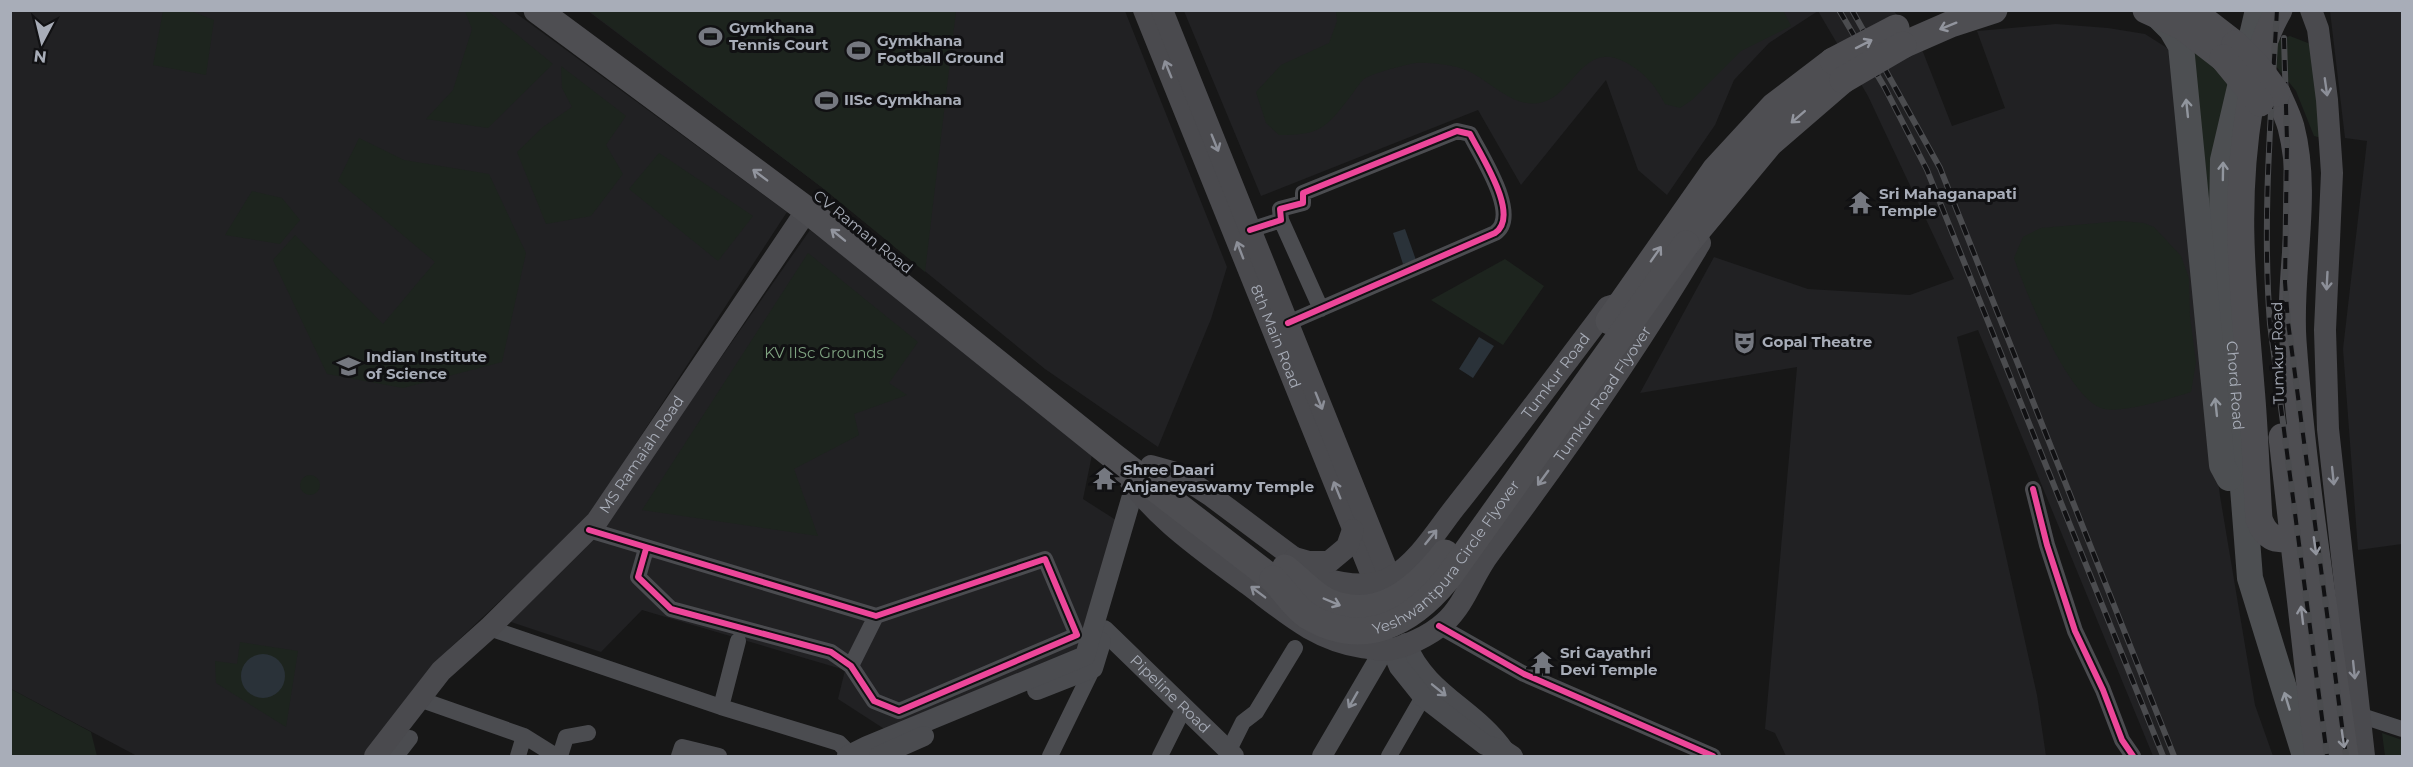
<svg xmlns="http://www.w3.org/2000/svg" width="2413" height="767" font-family="Montserrat,sans-serif">
	<style>
		.built { fill: #212123 }
		.green { fill: #1d241e }
		.water { fill: #2a3239 }
		.lines { fill: none; stroke-linecap: round; stroke-linejoin: round }
		.minor { stroke: #4b4c50; stroke-width: 16 }
		.tertiary { stroke: #4b4c50; stroke-width: 20 }
		.secondary { stroke: #4a4a4e; stroke-width: 22 }
		.primary { stroke: #4d4f52; stroke-width: 26 }
		.trunk { stroke: #4e4e52; stroke-width: 27 }
		.rail-casing { stroke: #4b4c4f; stroke-width: 6 }
		.rail { stroke: #111113; stroke-width: 4; stroke-dasharray: 11; stroke-linecap: butt }
		.trunk-bridge { stroke: #4e4e52; stroke-width: 27 }
		.cycleway-casing { stroke: #111113; stroke-width: 10 }
		.cycleway { stroke: #ed469a; stroke-width: 6 }
		.oneway { stroke: #92959e }
		.oneway2 { stroke: #8c8f98 }
		.oneway3 { stroke: #91969e }
		.oneway4 { stroke: #8c9099 }
		.labels { text-anchor: middle; stroke-width: 6; stroke-linejoin: round; paint-order: stroke }
		.poi-label { font-size: 15px; font-weight: bold; fill: #a8adb8; stroke: #111113; text-anchor: start }
		.street-label { font-size: 15px; fill: #a8adb8; stroke: #111113 }
		.park-label { font-size: 15px; fill: #7fa381; stroke: #111113 }
	</style>
	<rect width="100%" height="100%" fill="#171717"/>
	<path class="built" d="M10 11H513L787 212 586 520 449 649 364 756H137L11 689Z
		M588 11H1125L1227 267 1211 319 1158 447 1045 369 824 189Z
		M1184 11H1894L1923 52 1952 126 2005 108 1977 31 2056 24 2108 28 2145 34 2175 53 2208 403 2220 496 2255 705 2273 756H2153L1978 330 1957 337 2037 695 2046 756H1786L1775 733 1765 729 1797 367 1640 393 1714 257 1808 289 1910 295 1954 279 1868 96 1818 11 1769 43 1734 80 1715 125 1667 195 1638 170 1606 80 1521 185 1478 110 1261 196Z
		M2330 11H2402V544L2358 550 2343 349 2367 141 2345 138Z
		M810 230 1093 450 1083 499 1119 522 1082 650 889 732 838 699 845 670 642 610 601 652 508 621 605 524Z"/>
	<path class="green" d="M1783 10 1791 26 1741 51 1692 100 1680 108 1665 104C1655 85 1645 73 1625 62 1582 39 1573 98 1539 103 1512 108 1488 79 1466 70 1454 65 1429 62 1416 63 1407 64 1370 74 1364 79 1359 83 1354 92 1350 97 1325 129 1320 135 1279 135L1266 123 1256 92 1281 65 1329 43 1337 21 1336 11Z
		M163 11H191L214 20 206 75 153 65Z
		M465 11H488L553 64 488 128 426 119 453 90 472 29Z
		M589 11H956L925 272 824 189Z
		M2290 36 2313 45 2325 139 2314 136 2296 91 2267 55 2278 40Z
		M2184 40 2237 83 2217 209 2202 210Z
		M561 66 626 116 606 145 623 174 591 216 546 224 517 152 543 127 572 107 562 88Z
		M359 138 404 160 489 174 526 253 502 362 403 388 327 374 273 260 295 235 383 324 435 262 338 181Z
		M659 153 753 216 718 261 629 189Z
		M252 191 282 198 300 220 280 244 225 235Z
		M2121 221 2144 223 2154 227 2181 256 2189 278 2190 317 2196 362 2191 392C2172 398 2119 415 2101 408 2067 395 2026 293 2014 258L2023 237 2041 228Z
		M808 253 918 342 889 383 907 395 854 414 859 435 794 469 818 536 642 510Z
		M1505 259 1544 286 1503 345 1431 300Z
		M300 485a10 10 0 1 1 20 0a10 10 0 1 1-20 0Z
		M240 642 298 651 286 727 216 683 215 661 237 664Z
		M11 689 91 732 97 756H11Z
		M2382 733 2402 740V756H2385Z"/>
	<path class="water" d="M1405 229 1416 260 1403 264 1393 233Z
		M1479 337 1494 346 1473 378 1459 369Z
		M241 676a22 22 0 1 1 44 0a22 22 0 1 1-44 0Z"/>
	<g class="lines">
		<path class="minor" d="M1281 220 1321 309
			M1250 230 1281 220 1280 209 1303 203V193L1457 131 1470 134C1481 156 1521 216 1495 233L1288 323
			M2033 489 2047 545 2075 631 2103 690 2122 740 2133 756
			M589 530 876 616 1045 559 1077 635 899 711 874 701 851 666 831 652 671 609 638 577 646 549
			M1439 626 1524 674 1713 756
			M489 628 721 707 839 743 852 756
			M851 666 876 616
			M419 699 524 736 518 756
			M721 707 738 641
			M2359 715 2402 729
			M524 736 556 756
			M1229 750 1243 722 1256 712 1295 648
			M396 756 410 738
			M560 756 566 737 588 733
			M679 756 682 747 719 756
			M1050 756 1093 668 1089 662
			M1160 756 1184 708
			M1389 756 1423 697"/>
		<g class="tertiary">
			<path id="s1" d="M1104 630 1234 756"/>
			<path d="M1406 643C1426 694 1475 708 1504 750"/>
			<path d="M1391 648 1399 667 1423 697 1485 745 1504 750 1513 756"/>
			<path d="M1037 690 1093 668 1101 642"/>
			<path d="M847 756 867 746 1085 656 1134 489"/>
			<path d="M879 756 924 736"/>
			<path d="M1322 756 1384 650"/>
		</g>
		<g class="secondary">
			<path id="s2" d="M1144 10 1375 583 1384 620"/>
			<path d="M1162 10 1390 578 1399 615"/>
			<path d="M2311 10 2318 29 2327 100 2332 173 2325 330 2328 429 2364 756"/>
			<path id="s3" d="M1120 466C1151 516 1202 550 1249 585 1285 612 1315 640 1362 647 1368 648 1377 650 1384 650 1403 649 1431 635 1445 622 1465 604 1473 575 1489 554 1564 454 1636 351 1700 243"/>
			<path id="s4" d="M1151 466 1176 473 1210 495 1321 578C1342 584 1372 589 1392 577 1419 561 1437 530 1456 506 1508 441 1557 374 1608 307L1618 304"/>
			<path d="M1295 558 1309 562H1329L1347 547 1353 530"/>
			<path id="s5" d="M375 756 441 671 489 628 597 521 807 210"/>
		</g>
		<g class="primary">
			<path id="s6" d="M2258 10 2223 160 2222 218 2250 578 2305 756"/>
			<path d="M2156 14 2171 29 2181 46 2222 465 2229 478"/>
		</g>
		<path class="trunk" d="M537 10 807 210 1113 456 1273 579
			M2146 10 2183 27 2223 58
			M2191 10 2235 44
			M2279 10C2260 43 2257 69 2250 105 2233 206 2243 287 2251 387 2255 431 2256 475 2259 519 2265 536 2275 543 2293 536
			M1903 45 1951 24 1994 10
			M2277 93C2282 104 2288 116 2291 127 2309 197 2288 270 2293 341 2303 480 2326 618 2345 756
			M1686 244 1770 143 1843 80
			M1609 321 1715 170 1774 106 1833 61
			M2282 437 2318 756"/>
		<defs>
			<path id="rail" d="M1839 10 1885 88 1927 170 2163 756
				M1852 10 1940 168 2174 756
				M2277 10C2271 115 2262 220 2270 324L2327 756
				M2284 38 2287 141 2285 282 2288 322 2346 756"/>
		</defs>
		<use href="#rail" class="rail-casing"/>
		<use href="#rail" class="rail"/>
		<g class="trunk-bridge">
			<path d="M2235 44 2257 66 2277 93"/>
			<path d="M2223 58 2260 103"/>
			<path d="M1833 61 1896 28"/>
			<path d="M1843 80 1903 45"/>
			<path d="M1285 568C1298 578 1313 595 1328 602 1378 623 1416 590 1445 553"/>
			<path id="s7" d="M1273 579C1284 590 1295 608 1308 616 1363 649 1411 623 1447 579L1686 244"/>
		</g>
		<defs>
			<path id="cycleway" d="M1250 230 1281 220 1280 209 1303 203V193L1457 131 1470 134C1481 156 1521 216 1495 233L1288 323
				M2033 489 2047 545 2075 631 2103 690 2122 740 2133 756
				M589 530 876 616 1045 559 1077 635 899 711 874 701 851 666 831 652 671 609 638 577 646 549
				M1439 626 1524 674 1713 756"/>
		</defs>
		<use href="#cycleway" class="cycleway-casing"/>
		<use href="#cycleway" class="cycleway"/>
	</g>
	<defs><path id="oneway-shaft" d="M-6 0H5M1.5-3L5.5 0L1.5 3" fill="none" stroke-width="1.6" stroke-linecap="round" stroke-linejoin="round" transform="scale(1.5)"/></defs>
	<g class="oneway">
		<use href="#oneway-shaft" transform="translate(1948 26) rotate(158)"/>
		<use href="#oneway-shaft" transform="translate(1864 44) rotate(-27)"/>
		<use href="#oneway-shaft" transform="translate(1798 117) rotate(139)"/>
		<use href="#oneway-shaft" transform="translate(760 175) rotate(-143)"/>
		<use href="#oneway-shaft" transform="translate(838 235) rotate(-141)"/>
		<use href="#oneway-shaft" transform="translate(1656 254) rotate(-55)"/>
		<use href="#oneway-shaft" transform="translate(2315 546) rotate(82)"/>
		<use href="#oneway-shaft" transform="translate(1332 602) rotate(23)"/>
		<use href="#oneway-shaft" transform="translate(2302 615) rotate(-97)"/>
		<use href="#oneway-shaft" transform="translate(2343 739) rotate(82)"/>
	</g>
	<g class="oneway2">
		<use href="#oneway-shaft" transform="translate(1168 69) rotate(-112)"/>
		<use href="#oneway-shaft" transform="translate(2326 87) rotate(82)"/>
		<use href="#oneway-shaft" transform="translate(1215 143) rotate(68)"/>
		<use href="#oneway-shaft" transform="translate(1240 250) rotate(-111)"/>
		<use href="#oneway-shaft" transform="translate(2327 281) rotate(93)"/>
		<use href="#oneway-shaft" transform="translate(1319 401) rotate(68)"/>
		<use href="#oneway-shaft" transform="translate(2333 476) rotate(84)"/>
		<use href="#oneway-shaft" transform="translate(1543 478) rotate(126)"/>
		<use href="#oneway-shaft" transform="translate(1337 490) rotate(-112)"/>
		<use href="#oneway-shaft" transform="translate(1431 537) rotate(-51)"/>
		<use href="#oneway-shaft" transform="translate(1258 592) rotate(-143)"/>
		<use href="#oneway-shaft" transform="translate(2354 670) rotate(84)"/>
	</g>
	<g class="oneway3">
		<use href="#oneway-shaft" transform="translate(2187 108) rotate(-96)"/>
		<use href="#oneway-shaft" transform="translate(2223 171) rotate(-89)"/>
		<use href="#oneway-shaft" transform="translate(2216 407) rotate(-96)"/>
		<use href="#oneway-shaft" transform="translate(2287 701) rotate(-107)"/>
	</g>
	<g class="oneway4">
		<use href="#oneway-shaft" transform="translate(1439 690) rotate(39)"/>
		<use href="#oneway-shaft" transform="translate(1353 700) rotate(120)"/>
	</g>
	<defs>
		<symbol id="stadium-bare" viewBox="-9 -9 18 18"><path d="M0-5a6.5 5 0 1 0 0 10a6.5 5 0 1 0 0-10ZM-3.5-1.8h7v3.6h-7Z" fill="#757880" stroke="#111113" stroke-width="2.5" paint-order="stroke"/></symbol>
		<symbol id="temple-bare" viewBox="-9 -9 18 18"><path d="M0-6L5-2H3V0L6.5 2.5H4V6H1.5V3h-3V6H-4V2.5H-6.5L-3 0V-2H-5Z" fill="#757880" stroke="#111113" stroke-width="2.5" paint-order="stroke"/></symbol>
		<symbol id="theatre-bare" viewBox="-9 -9 18 18"><path d="M-5-5.5Q0-4 5-5.5V0Q5 5 0 6Q-5 5-5 0ZM-3.3-2.5H-1v1.5H-3.3ZM1-2.5H3.3v1.5H1ZM-2.8 1Q0 5.5 2.8 1Z" fill="#757880" stroke="#111113" stroke-width="2.5" paint-order="stroke"/></symbol>
		<symbol id="university-bare" viewBox="-9 -9 18 18"><path d="M0-5L7-2L0 1L-7-2ZM-4 1L0 2.5L4 1V4Q0 6-4 4Z" fill="#757880" stroke="#111113" stroke-width="2.5" paint-order="stroke"/></symbol>
	</defs>
	<g fill-rule="evenodd">
		<use href="#stadium-bare" x="694" y="20" width="33" height="33"/>
		<use href="#stadium-bare" x="842" y="34" width="33" height="33"/>
		<use href="#stadium-bare" x="810" y="84" width="33" height="33"/>
		<use href="#temple-bare" x="1844" y="186" width="33" height="33"/>
		<use href="#theatre-bare" x="1728" y="326" width="33" height="33"/>
		<use href="#university-bare" x="332" y="350" width="33" height="33"/>
		<use href="#temple-bare" x="1088" y="462" width="33" height="33"/>
		<use href="#temple-bare" x="1526" y="646" width="33" height="33"/>
	</g>
	<g class="labels">
		<g class="poi-label">
			<text x="729" y="33">Gymkhana<tspan x="729" dy="17">Tennis Court</tspan></text>
			<text x="877" y="46">Gymkhana<tspan x="877" dy="17">Football Ground</tspan></text>
			<text x="844" y="105">IISc Gymkhana</text>
			<text x="1879" y="199">Sri Mahaganapati<tspan x="1879" dy="17">Temple</tspan></text>
			<text x="1762" y="347">Gopal Theatre</text>
			<text x="366" y="362">Indian Institute<tspan x="366" dy="17">of Science</tspan></text>
			<text x="1123" y="475">Shree Daari<tspan x="1123" dy="17">Anjaneyaswamy Temple</tspan></text>
			<text x="1560" y="658">Sri Gayathri<tspan x="1560" dy="17">Devi Temple</tspan></text>
		</g>
		<g class="street-label">
			<text transform="translate(863 232) rotate(39)" y="5">CV Raman Road</text>
			<text dy="5" stroke="none"><textPath href="#s2" startOffset="352">8th Main Road</textPath></text>
			<text transform="translate(2278 353) rotate(-91)" y="5">Tumkur Road</text>
			<text dy="5" stroke="none"><textPath href="#s4" startOffset="538">Tumkur Road</textPath></text>
			<text dy="5" stroke="none"><textPath href="#s6" startOffset="380">Chord Road</textPath></text>
			<text dy="5" stroke="none"><textPath href="#s3" startOffset="675">Tumkur Road Flyover</textPath></text>
			<text dy="5" stroke="none"><textPath href="#s5" startOffset="404">MS Ramaiah Road</textPath></text>
			<text dy="5" stroke="none"><textPath href="#s7" startOffset="224">Yeshwantpura Circle Flyover</textPath></text>
			<text dy="5" stroke="none"><textPath href="#s1" startOffset="92">Pipeline Road</textPath></text>
		</g>
		<g class="park-label">
			<text x="824" y="358">KV IISc Grounds</text>
		</g>
	</g>
	<rect width="2413" height="767" fill="none" stroke="#a8adb8" stroke-width="24"/>
	<g transform="translate(42 42) rotate(187)" stroke="#111113" stroke-width="4.5" paint-order="stroke">
	<path d="M0-4.5L10 22L0 15L-10 22Z" fill="#a8adb8"/>
	<text y="-9" font-size="16" font-weight="bold" text-anchor="middle" fill="#a8adb8">N</text>
	</g>
</svg>
